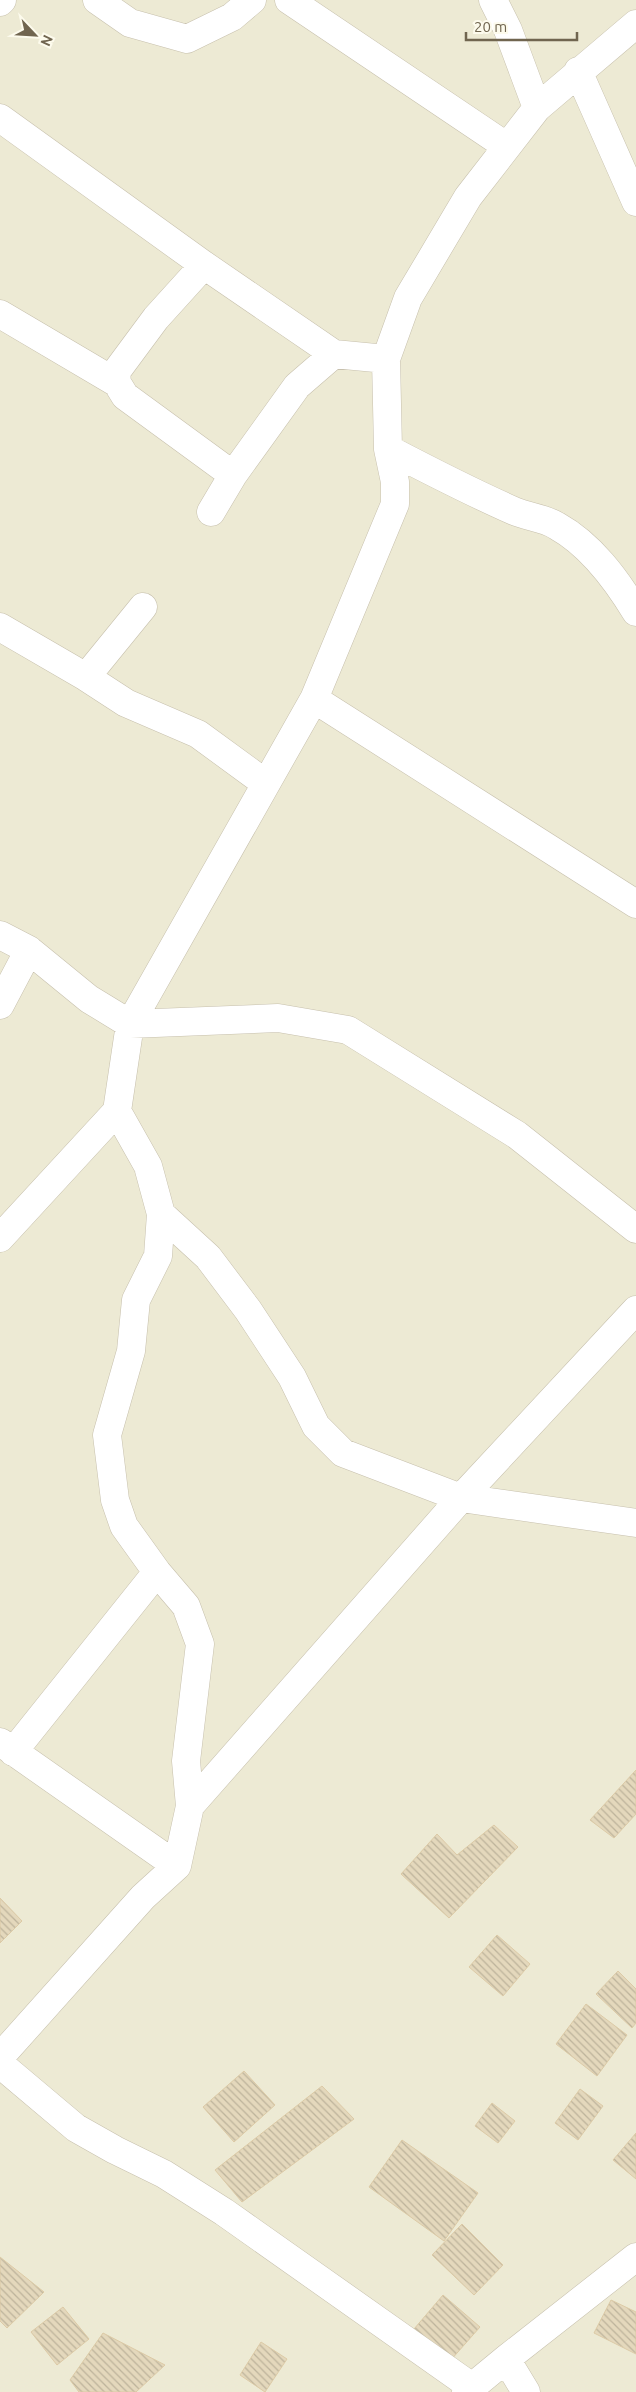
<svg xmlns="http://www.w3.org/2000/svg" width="636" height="2392" font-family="Ubuntu,sans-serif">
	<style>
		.residential { fill: #edead4 }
		.building { fill: url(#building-back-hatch); stroke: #dccaa6 }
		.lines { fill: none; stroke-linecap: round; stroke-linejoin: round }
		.street-casing { stroke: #c7c0ad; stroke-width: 29 }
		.street { stroke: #fff; stroke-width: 28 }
	</style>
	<defs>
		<pattern id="building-back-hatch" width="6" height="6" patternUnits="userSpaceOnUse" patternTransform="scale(1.25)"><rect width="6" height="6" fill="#e4d8bc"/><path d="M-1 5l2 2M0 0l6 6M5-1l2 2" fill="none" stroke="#bdb39b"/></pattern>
	</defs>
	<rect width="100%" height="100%" fill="#f9f8e8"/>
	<path class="residential" d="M0 0H636V2392H0Z"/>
	<path class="building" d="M636 1770V1814L614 1838 590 1820Z
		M494 1825 518 1847 449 1918 401 1874 437 1834 457 1855Z
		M0 1898 22 1921 0 1943Z
		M497 1935 530 1964 503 1996 469 1967Z
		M618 1971 636 1989V2023L632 2028 596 1994Z
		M586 2004 627 2035 597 2076 556 2044Z
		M244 2071 275 2105 234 2142 203 2107Z
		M322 2086 354 2119 242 2202 215 2170Z
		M580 2089 603 2106 578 2140 555 2123Z
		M492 2103 515 2121 498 2143 475 2126Z
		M636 2133V2179L613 2160Z
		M402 2140 478 2193 444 2241 369 2187Z
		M462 2224 503 2265 474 2295 432 2255Z
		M0 2257 44 2292 7 2328 0 2321Z
		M443 2295 480 2327 450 2361 414 2329Z
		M611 2300 636 2312V2354L594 2333Z
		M63 2307 89 2339 57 2365 31 2332Z
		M103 2333 165 2365 136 2392H79L70 2380Z
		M261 2342 287 2359 265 2392 240 2375Z"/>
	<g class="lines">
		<defs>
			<path id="street" d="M97 0 130 23 187 39 232 17 252 0
				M289 0 506 146
				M493 0 508 30 537 108
				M0 2 2 0
				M578 71 636 202
				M0 118 204 265 334 354 386 359
				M204 265 156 318 116 372 117 383 125 396 233 475
				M0 314 117 383
				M388 449C430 471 471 492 514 511 528 517 545 518 557 526 591 545 616 579 636 612
				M211 512 233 475 297 386 334 354
				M0 627 86 677 126 703 198 734 265 783
				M86 677 143 607
				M314 699 636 904
				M0 935 29 950 89 999 130 1024 278 1018 348 1030 517 1135 636 1229
				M0 1005 29 950
				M161 1214 208 1257 248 1310 292 1377 316 1426 343 1453 461 1498 636 1523
				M0 1238 117 1111 130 1024 314 699 395 504V482L388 449 386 359 408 298 468 197 537 108 636 24
				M0 1742 177 1866
				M13 1752 157 1572
				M190 1806 461 1498 636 1310
				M0 2057 143 1897 177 1866 190 1806 186 1761 200 1644 186 1606 157 1572 124 1526 115 1500 107 1435 131 1351 136 1300 158 1256 161 1214 148 1166 117 1111
				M0 2064 76 2128 115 2150 164 2174 224 2212 472 2387
				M506 2359 526 2392
				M466 2392 506 2359 636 2257"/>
		</defs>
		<use href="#street" class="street-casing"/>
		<use href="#street" class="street"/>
	</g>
	<g transform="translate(35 35) rotate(115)" stroke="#fdfbed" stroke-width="4" paint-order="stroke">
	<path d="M0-4L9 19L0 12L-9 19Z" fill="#70654f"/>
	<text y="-8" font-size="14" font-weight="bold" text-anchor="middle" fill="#70654f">N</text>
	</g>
	<path d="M466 32v8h111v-8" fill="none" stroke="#70654f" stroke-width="2.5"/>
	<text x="474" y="32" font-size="15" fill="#70654f" stroke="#fdfbed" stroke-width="4" paint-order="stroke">20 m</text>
</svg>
